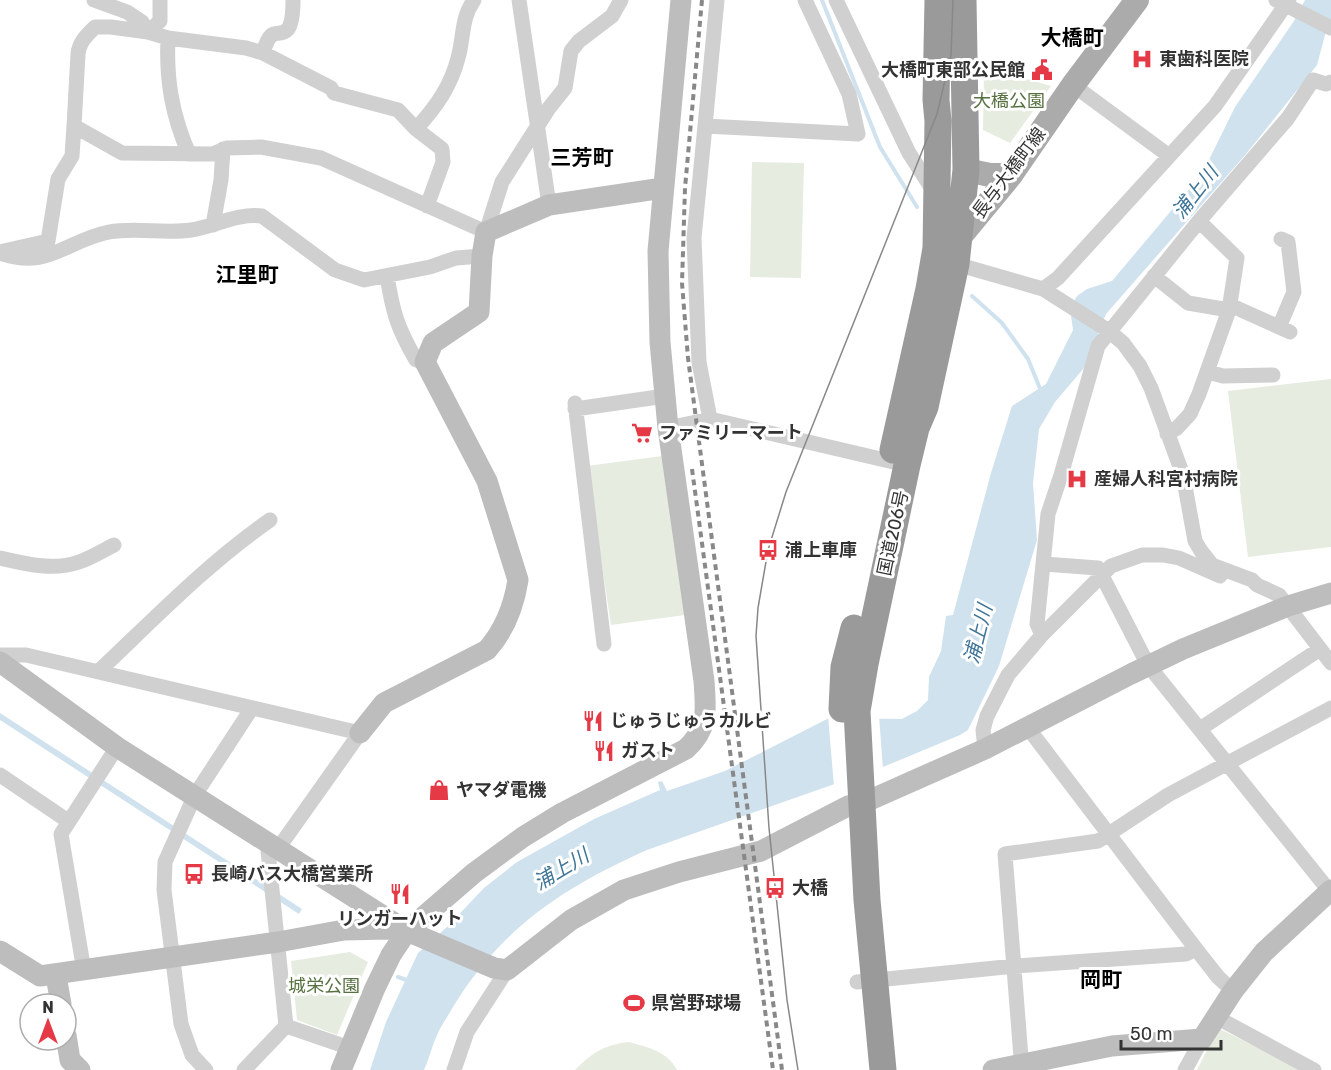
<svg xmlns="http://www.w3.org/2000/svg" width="1331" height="1070" font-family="Rubik,'Noto Sans JP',sans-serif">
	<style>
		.green { fill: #e6ecdf }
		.water { fill: #cfe2ee }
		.pier { fill: #fff }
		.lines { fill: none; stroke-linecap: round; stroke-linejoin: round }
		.stream { stroke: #cfe2ee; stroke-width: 4 }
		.street { stroke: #d0d0d0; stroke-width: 15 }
		.secondary { stroke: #bdbdbd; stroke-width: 21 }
		.primary { stroke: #ababab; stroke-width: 24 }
		.highway { stroke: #9a9a9a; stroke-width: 27 }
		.tram { stroke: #888; stroke-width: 1.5 }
		.rail { stroke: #888; stroke-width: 4; stroke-dasharray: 6 4.5; stroke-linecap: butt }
		.labels { text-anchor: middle; stroke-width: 6; stroke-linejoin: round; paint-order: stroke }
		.poi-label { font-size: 18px; font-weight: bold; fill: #333; stroke: #fff; text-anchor: start }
		.park-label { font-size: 18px; fill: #56703f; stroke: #fff }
		.street-label { font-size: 18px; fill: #333; stroke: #fff }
		.water-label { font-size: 20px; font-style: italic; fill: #3f7597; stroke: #fff }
		.quarter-label { font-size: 21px; font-weight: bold; fill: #000; stroke: #fff }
	</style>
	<rect width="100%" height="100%" fill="#fff"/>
	<path class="green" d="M984 67 1051 86 1010 143 983 130Z
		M752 162 804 163 801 278 750 277Z
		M1331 379V547L1248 557 1228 391Z
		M662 456 685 615 611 625 587 466Z
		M350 952 368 962 337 1035 297 1020 291 961Z
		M1218 1028 1303 1070H1197Z
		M629 1042C648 1047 668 1052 677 1070H575C593 1052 604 1045 629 1042Z"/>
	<path class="water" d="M1305 0H1331V21L1325 35 1317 65 1246 154 1106 314 1084 368 1055 402 1039 429 1033 483 1037 540 999 666 968 730 960 735 883 767 647 850C564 887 501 928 453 1007 448 1016 441 1026 437 1035 432 1046 429 1059 424 1070H370L386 1022 418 953 448 926 484 888 517 862 594 819 660 790 658 782 662 781 667 791 725 771 829 718 902 719 917 711 928 700 929 677 941 651 946 616 953 615 991 473 1012 406 1046 384 1073 330 1070 308 1077 296 1087 289 1112 281 1202 174 1235 107 1294 21Z
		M0 713 302 909 299 914 0 720Z"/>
	<path class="pier" d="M879 715 883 770 834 786 828 716Z"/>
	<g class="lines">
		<path class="stream" d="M822 0 880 147 917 207
			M972 296 1002 323 1028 359 1041 391
			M398 977 409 981"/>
		<path class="street" d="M94 0 127 12 142 22 148 32 168 38 246 48 263 53 331 88 334 93 398 110 416 129 442 149 443 162 427 206
			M160 0V21L148 32 111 27H95C87 35 79 42 78 54L74 126 122 153 213 154 227 148 261 147 321 158 486 232 502 182 549 108 565 88 571 51 579 41 612 16 621 0
			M519 0 549 205
			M805 0 849 94 858 134 705 126 694 238 699 362 710 419 902 464
			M836 0 909 153 934 192
			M1276 0 1331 28
			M168 38C166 80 172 115 189 154
			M263 53C272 22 278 40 288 29 293 22 293 8 293 0
			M1073 85 1168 155
			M705 126 717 0
			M416 129C436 107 451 86 458 58 464 37 461 18 474 0
			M213 225 221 180 223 149
			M0 252 48 241 58 179 72 156 74 126
			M0 253C48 270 65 241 109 232 136 227 165 234 191 230 216 226 237 213 262 216L335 270 364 280 430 267 456 258 482 256
			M951 260 956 264 1043 289 1058 278 1215 106 1289 0
			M387 276C393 313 397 327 416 360L425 362
			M1154 276 1188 303 1229 310
			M1043 289 1109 331 1123 343 1140 366 1151 388 1183 475 1195 541 1201 551 1212 565 1252 580 1257 585 1279 595 1331 663
			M1230 305 1290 332
			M1279 327 1294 292 1288 242 1281 239
			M1208 372 1223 376 1273 375
			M575 403 604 644
			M575 409 665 396
			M668 428 710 419
			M1167 434 1177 428 1190 414 1199 394 1229 310 1237 258 1199 221
			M0 558C26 564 53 571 79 562 91 558 102 551 114 545
			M1044 564 1098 568 1148 665 1331 893
			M1042 635 1037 624 1048 514 1061 475 1098 346 1199 221 1288 118 1313 80 1326 84 1331 82
			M0 655H26L360 733 277 850
			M99 671C154 619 208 563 270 520
			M1028 728 1196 949 1218 977 1233 991
			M1200 729 1320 649
			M985 749 983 730 987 716 1008 675 1042 635 1111 566 1142 555H1163L1179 558 1220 576
			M0 775 68 821
			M84 971 61 834 117 747
			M857 982 1015 966 1186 954 1196 949
			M1216 1017 1314 1070
			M286 1026 350 1048
			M206 1070 192 1055 181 1024 164 890 165 862 195 795 252 708
			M244 1070 286 1026 267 841
			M454 1070 467 1032 507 970
			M1022 1070 1005 854 1098 841 1168 795 1331 708
			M1185 1070 1202 1039"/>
		<path class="secondary" d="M0 662 117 747 407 931 494 968 507 970 571 920 624 890 679 872 761 851 848 806 861 804 985 749 1131 674 1183 649 1288 606 1331 593
			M360 733 384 703 487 650C504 631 514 605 518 580L487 481 425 362 433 343 479 312 482 256 486 232 549 205 663 188
			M0 951 40 976 278 942 344 930 388 929 403 931
			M56 976 61 1004
			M66 1035 70 1060 80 1070
			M341 1070 375 988 391 955 407 931 474 873 523 837 562 813 686 749C709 728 706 710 704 681L668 428 660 342 658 251 681 0
			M993 1070 1112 1046 1202 1039 1233 991 1264 952 1331 890"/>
		<path class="primary" d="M966 170 990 175H1011
			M953 240 960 237 1011 175 1073 85 1137 0"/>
		<path class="highway" d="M893 450 929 289 936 248 938 121 936 100 938 0
			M842 709 844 667 854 628
			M883 1070 867 900 857 711 865 664 907 465 916 428 925 407 956 264 966 170 963 0"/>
		<path class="tram" d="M798 1070 787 1000 769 828 756 636 758 608 768 550 786 492 937 114 951 55 953 0"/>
		<path class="rail" d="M702 0 685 188 682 283 688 358 782 1070
			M692 469 773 1070"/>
	</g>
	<defs>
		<symbol id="hospital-bare" viewBox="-9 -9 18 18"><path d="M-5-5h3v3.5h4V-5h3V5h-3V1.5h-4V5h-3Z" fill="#e63946" stroke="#fff" stroke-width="2.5" paint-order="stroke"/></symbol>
		<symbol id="civic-bare" viewBox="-9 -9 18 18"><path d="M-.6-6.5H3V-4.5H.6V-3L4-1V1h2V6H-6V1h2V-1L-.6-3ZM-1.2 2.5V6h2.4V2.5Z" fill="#e63946" stroke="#fff" stroke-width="2.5" paint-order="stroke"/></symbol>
		<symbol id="supermarket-bare" viewBox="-9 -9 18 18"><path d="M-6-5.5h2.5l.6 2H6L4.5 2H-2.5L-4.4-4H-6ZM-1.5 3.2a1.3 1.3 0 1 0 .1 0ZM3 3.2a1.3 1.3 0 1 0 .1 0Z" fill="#e63946" stroke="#fff" stroke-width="2.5" paint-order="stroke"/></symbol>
		<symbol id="bus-bare" viewBox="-9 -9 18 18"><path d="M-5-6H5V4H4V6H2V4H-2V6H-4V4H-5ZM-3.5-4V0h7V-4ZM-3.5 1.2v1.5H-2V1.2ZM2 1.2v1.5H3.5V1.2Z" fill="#e63946" stroke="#fff" stroke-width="2.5" paint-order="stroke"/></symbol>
		<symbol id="restaurant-bare" viewBox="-9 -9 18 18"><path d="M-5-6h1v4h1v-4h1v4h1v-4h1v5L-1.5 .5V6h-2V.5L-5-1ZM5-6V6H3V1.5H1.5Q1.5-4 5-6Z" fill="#e63946" stroke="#fff" stroke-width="2.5" paint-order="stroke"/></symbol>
		<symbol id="shop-bare" viewBox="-9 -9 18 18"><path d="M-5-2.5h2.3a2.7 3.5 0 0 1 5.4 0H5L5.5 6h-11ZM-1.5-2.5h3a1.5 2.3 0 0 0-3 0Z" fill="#e63946" stroke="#fff" stroke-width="2.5" paint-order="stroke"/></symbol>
		<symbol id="stadium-bare" viewBox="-9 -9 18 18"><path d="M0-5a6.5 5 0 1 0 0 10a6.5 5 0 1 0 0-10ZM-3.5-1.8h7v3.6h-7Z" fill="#e63946" stroke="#fff" stroke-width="2.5" paint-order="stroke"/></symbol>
	</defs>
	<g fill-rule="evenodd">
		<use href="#hospital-bare" x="1127" y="44" width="30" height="30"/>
		<use href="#civic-bare" x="1027" y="55" width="30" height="30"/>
		<use href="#supermarket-bare" x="627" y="418" width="30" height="30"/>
		<use href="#hospital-bare" x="1062" y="464" width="30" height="30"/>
		<use href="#bus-bare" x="753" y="535" width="30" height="30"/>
		<use href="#restaurant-bare" x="578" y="706" width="30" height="30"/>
		<use href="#restaurant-bare" x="589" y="736" width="30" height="30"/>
		<use href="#shop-bare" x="424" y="775" width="30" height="30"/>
		<use href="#bus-bare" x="179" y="859" width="30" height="30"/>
		<use href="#bus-bare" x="760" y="873" width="30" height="30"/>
		<use href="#restaurant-bare" x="385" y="879" width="30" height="30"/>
		<use href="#stadium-bare" x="619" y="988" width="30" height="30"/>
	</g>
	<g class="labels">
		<g class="poi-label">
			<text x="1159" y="65">東歯科医院</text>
			<text x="1025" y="76" text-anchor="end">大橋町東部公民館</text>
			<text x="659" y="439">ファミリーマート</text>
			<text x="1094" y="485">産婦人科宮村病院</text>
			<text x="785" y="556">浦上車庫</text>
			<text x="610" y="727">じゅうじゅうカルビ</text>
			<text x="621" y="757">ガスト</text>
			<text x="456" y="796">ヤマダ電機</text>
			<text x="211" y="880">長崎バス大橋営業所</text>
			<text x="792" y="894">大橋</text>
			<text x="400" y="925" text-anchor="middle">リンガーハット</text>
			<text x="651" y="1009">県営野球場</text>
		</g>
		<g class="park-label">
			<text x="1009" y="107">大橋公園</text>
			<text x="324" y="992">城栄公園</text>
		</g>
		<g class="street-label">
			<text transform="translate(1009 173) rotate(-53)" y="6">長与大橋町線</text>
			<text transform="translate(893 533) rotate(-78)" y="6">国道206号</text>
		</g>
		<g class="water-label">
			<text transform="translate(1195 192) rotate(-52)" y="7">浦上川</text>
			<text transform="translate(978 634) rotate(-76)" y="7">浦上川</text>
			<text transform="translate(561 869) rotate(-31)" y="7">浦上川</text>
		</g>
		<g class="quarter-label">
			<text x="1072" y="45">大橋町</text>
			<text x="582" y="165">三芳町</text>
			<text x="247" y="282">江里町</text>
			<text x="1101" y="987">岡町</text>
		</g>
	</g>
	<g transform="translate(48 1022)"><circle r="28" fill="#ffffff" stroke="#adadad" stroke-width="1.5"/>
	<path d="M0-4.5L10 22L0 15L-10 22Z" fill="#e63946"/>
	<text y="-9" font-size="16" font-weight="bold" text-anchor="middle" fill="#333333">N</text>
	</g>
	<path d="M1121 1040v9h100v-9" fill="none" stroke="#333333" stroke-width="3"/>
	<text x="1130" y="1040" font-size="18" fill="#333333" stroke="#ffffff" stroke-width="4.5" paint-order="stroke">50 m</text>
</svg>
